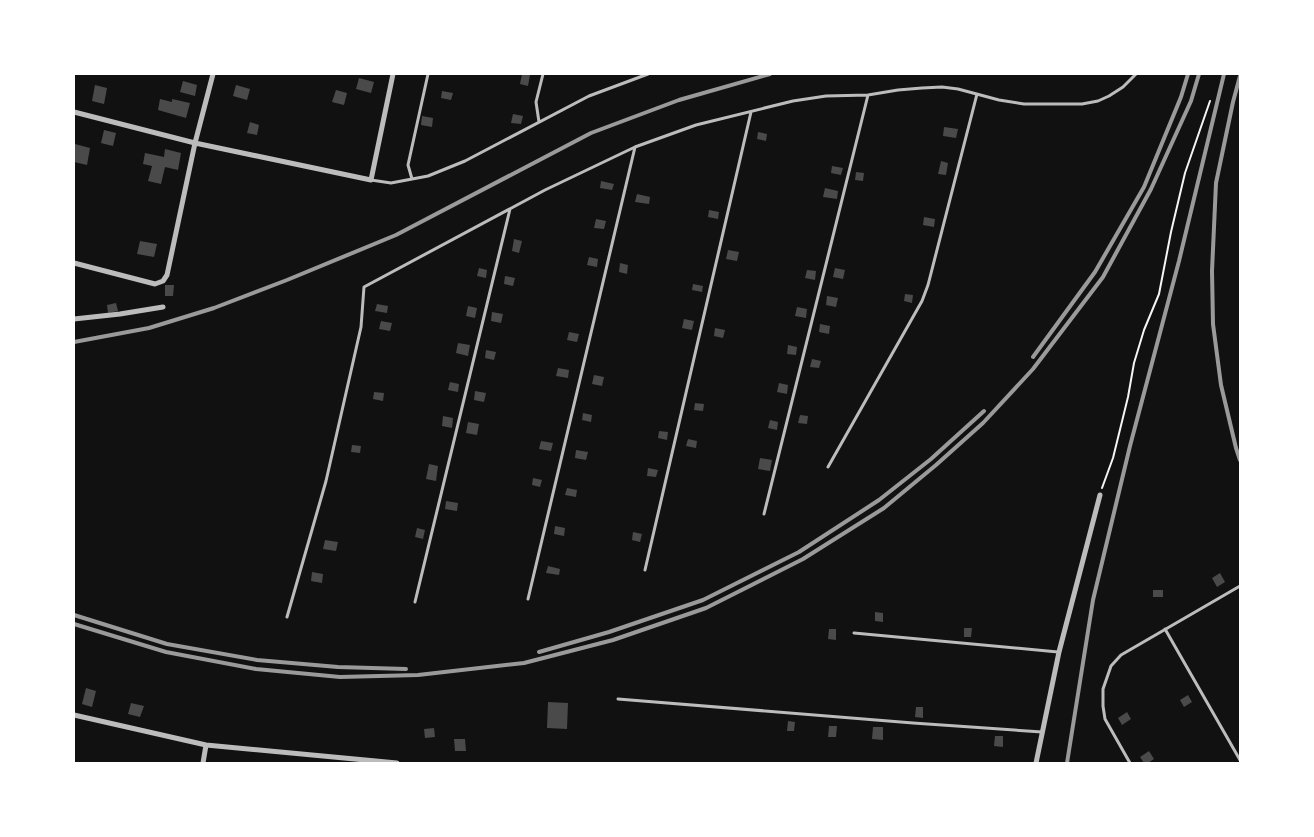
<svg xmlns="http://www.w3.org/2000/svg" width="1314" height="837" font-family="'Exo 2',sans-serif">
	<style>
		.building { fill: #4a4a4a }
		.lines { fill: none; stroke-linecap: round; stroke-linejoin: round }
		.path { stroke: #f5f5f5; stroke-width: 2 }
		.service { stroke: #bcbcbc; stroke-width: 3 }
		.minor { stroke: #bcbcbc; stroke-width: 5 }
		.rail { stroke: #9a9a9a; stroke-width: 4 }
	</style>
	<rect width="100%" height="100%" fill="#111"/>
	<path class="building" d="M522 74 530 75 528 86 520 84Z
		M359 78 374 82 371 93 356 89Z
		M183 81 197 85 195 96 180 92Z
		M95 85 107 88 104 104 92 101Z
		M236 85 250 89 247 100 233 96Z
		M336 90 347 93 344 105 332 102Z
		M442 91 453 93 451 100 441 98Z
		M160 99 172 102V99L190 103 186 118 158 110Z
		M513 114 523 116 521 124 511 123Z
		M422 116 433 118 432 127 421 125Z
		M250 122 259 125 257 135 247 133Z
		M944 127 958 129 956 138 943 136Z
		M104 130 116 133 113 146 101 143Z
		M758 132 767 134 766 141 757 139Z
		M75 144 90 148 87 165 74 162Z
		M165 149 181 153 178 170 165 167 161 184 148 181 152 166 143 164 145 153 164 157Z
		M941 161 948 163 946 175 938 174Z
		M832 166 843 168 841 175 831 173Z
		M856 172 864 173 863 181 855 180Z
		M601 181 614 184 612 190 600 188Z
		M825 188 838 191 837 199 823 197Z
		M637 194 650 197 649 204 635 202Z
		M709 210 719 212 718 219 708 217Z
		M924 217 935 219 934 227 923 225Z
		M596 219 606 221 604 229 594 228Z
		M514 239 522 241 519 253 512 251Z
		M140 241 157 244 154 257 137 254Z
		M728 250 739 252 737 261 726 259Z
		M589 257 598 259 597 267 587 265Z
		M620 263 628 265 627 274 619 272Z
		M479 268 487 270 486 278 477 276Z
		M835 268 845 270 843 279 833 277Z
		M807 270 816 271 815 280 805 278Z
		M505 276 515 278 513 286 504 284Z
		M693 284 703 286 702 292 692 290Z
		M165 285H174L173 296H165Z
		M905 294 913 295 912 303 904 301Z
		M827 296 838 298 836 307 826 305Z
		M116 303 118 311 108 313 107 305Z
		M377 304 388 306 387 313 375 311Z
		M468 306 477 308 475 318 466 316Z
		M797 307 807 309 806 318 795 316Z
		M492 312 503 314 501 323 491 321Z
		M684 319 694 321 692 330 682 328Z
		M381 321 392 323 390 331 379 329Z
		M820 324 830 326 829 334 819 332Z
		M715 328 725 330 723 338 714 336Z
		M569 332 579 334 577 342 567 340Z
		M458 343 470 345 468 356 456 353Z
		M788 345 797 347 796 355 787 354Z
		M486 350 496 352 494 360 485 358Z
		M812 359 821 361 819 368 810 367Z
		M558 368 569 370 568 378 556 376Z
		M594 375 604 377 602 386 592 384Z
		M450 382 459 384 458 392 448 390Z
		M779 383 788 385 787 394 777 392Z
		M475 391 486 393 484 402 474 400Z
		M374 392 384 393 383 401 373 399Z
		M695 403 704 404 703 411 694 410Z
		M583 413 592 415 591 422 582 420Z
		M800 415 808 416 807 424 798 423Z
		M443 416 453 418 452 428 442 426Z
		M770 420 778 422 777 430 768 428Z
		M468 422 479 424 477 435 466 433Z
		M659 431 668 432 667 440 658 438Z
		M688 439 697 441 696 448 686 446Z
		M541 441 553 443 551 451 539 449Z
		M352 445 361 446 360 453 351 452Z
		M576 450 588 452 586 460 575 458Z
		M760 458 772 460 770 471 758 469Z
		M429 464 438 466 436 481 426 479Z
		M648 468 658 470 656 477 647 476Z
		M533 478 542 480 540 487 532 485Z
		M567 488 577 490 576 497 565 495Z
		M446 501 458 503 457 511 445 509Z
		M555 526 565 528 564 536 554 534Z
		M417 528 425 530 423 539 415 537Z
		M633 532 642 534 640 542 632 540Z
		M325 540 338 542 336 551 323 549Z
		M548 566 560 569 559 575 546 573Z
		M312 572 323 574 322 583 311 581Z
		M1220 573 1225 582 1217 587 1212 578Z
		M1153 590H1163V597H1153Z
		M875 612 883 613V622L875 621Z
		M964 628H972L971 637H964Z
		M829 629H836V640L828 639Z
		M86 688 96 691 92 707 82 704Z
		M1188 695 1192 702 1184 707 1180 700Z
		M548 702 568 703 567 729 547 728Z
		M131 703 144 706 140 717 128 714Z
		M916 707H923V718L915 717Z
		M1127 712 1131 719 1122 725 1118 718Z
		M788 721 795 722 794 731H787Z
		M829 726H837L836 737H828Z
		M873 727H883V740L872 739Z
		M434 728 435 737 425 738 424 729Z
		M995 736H1003V747L994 746Z
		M454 739H465L466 751H455Z
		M1149 751 1154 759 1148 763H1144L1140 757Z"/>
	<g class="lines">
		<path class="path" d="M1102 488 1113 458 1128 397 1134 363 1144 330 1159 294 1171 232 1185 173 1210 101"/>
		<path class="service" d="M539 122 536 102 543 74
			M412 179 408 165 428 74
			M371 180 391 183 428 176 465 161 589 96 648 74
			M828 467 922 301 928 285 977 94
			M764 514 868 95
			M645 570 751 112
			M528 599 635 147
			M415 602 510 209
			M287 617 326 481 361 327 364 287 545 190 635 147 696 125 793 101 826 96 868 95 898 90 922 88 942 87 958 89 999 100 1024 104H1082L1098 101 1109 96 1123 87 1136 74
			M1165 629 1240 760
			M854 633 1058 652
			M618 699 913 723 1042 732
			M1130 763 1105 719 1103 706V689L1111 666 1121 655 1240 586"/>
		<path class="minor" d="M74 112 195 143 371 180 393 74
			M74 263 155 284 163 281 167 275 195 143 213 74
			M74 319 120 314 163 307
			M74 715 206 745 397 763
			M203 763 206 745
			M1036 763 1059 652 1100 495"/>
		<path class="rail" d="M1240 76 1233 102 1216 183 1212 271 1213 324 1221 385 1236 448 1240 460
			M74 342 149 328 214 308 287 280 396 235 591 133 679 100 770 74
			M1033 357 1095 272 1144 187 1181 97 1188 74
			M74 615 167 644 257 660 338 667 406 669
			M74 624 166 652 256 669 340 677 418 675 524 663 613 640 706 608 803 559 884 508 936 465 983 423 1033 369 1103 277 1151 189 1191 101 1199 74
			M539 652 609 632 703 600 799 552 879 500 931 459 984 411
			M1067 763 1093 600 1130 446 1179 261 1224 74"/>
	</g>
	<rect width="1314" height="837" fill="none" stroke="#ffffff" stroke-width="150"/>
</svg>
